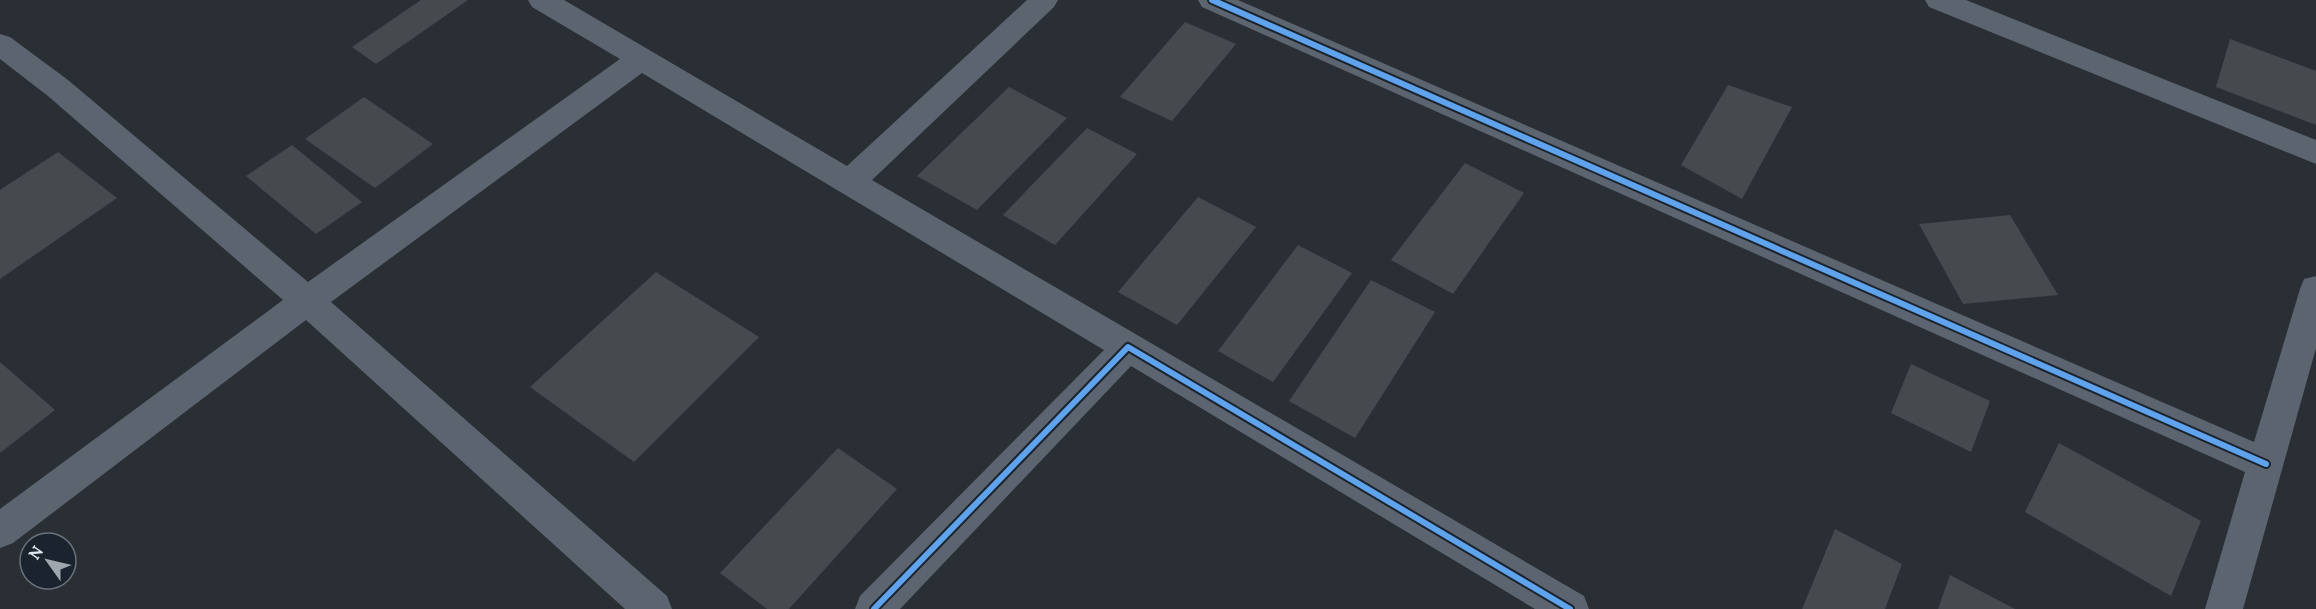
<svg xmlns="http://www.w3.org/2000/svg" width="2316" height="609" font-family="Lora,serif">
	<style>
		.building { fill: #454a4f }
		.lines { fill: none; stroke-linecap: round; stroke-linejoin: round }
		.street { fill: #5c656f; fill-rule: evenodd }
		.cycleway-casing { stroke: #1b242e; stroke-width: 10 }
		.cycleway { stroke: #60a3ed; stroke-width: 6 }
	</style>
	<rect width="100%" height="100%" fill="#2a2f35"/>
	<path class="building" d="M421 0H468L376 64 352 47Z
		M1185 22 1236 44 1172 121 1120 97Z
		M2230 39 2316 71V125L2216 87Z
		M1728 85 1792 107 1742 199 1681 165Z
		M1009 87 1067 118 977 210 917 176Z
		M364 97 433 144 375 188 305 139Z
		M1087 128 1137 154 1055 245 1003 215Z
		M292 145 362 202 316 234 246 176Z
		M58 152 117 198 0 279V190Z
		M1465 163 1524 193 1453 294 1391 260Z
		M1198 197 1256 227 1177 325 1118 292Z
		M2010 215 2058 295 1963 304 1919 224Z
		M1298 245 1352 273 1273 382 1218 351Z
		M656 272 759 337 634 462 530 387Z
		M1371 280 1435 312 1355 438 1289 401Z
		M0 362 55 410 0 453Z
		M1911 364 1990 401 1971 452 1891 413Z
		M2059 443 2201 521 2171 596 2025 512Z
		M838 448 897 489 789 609H767L720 573Z
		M1835 529 1902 564 1885 609H1802Z
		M1950 575 2015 609H1938Z"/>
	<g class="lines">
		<path class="street" d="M528 0H564L847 166 1027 0H1058L1054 7 872 180 1584 596 1589 609H1535L1131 366 900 609H855L860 596 1104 350 642 73 331 302 667 596 672 609H625L306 320 13 543 0 548V509L283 300 48 96 0 59V34L10 37 68 80 308 282 620 59 532 7Z
			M1198 0H1238L2254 442 2300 289 2304 279 2316 276V348L2243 609H2205L2245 472 1202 7Z
			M1925 0H1966L2316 140V164L1929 7Z"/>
		<defs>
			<path id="cycleway" d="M1212 0 2266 464
				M874 609 1128 347 1570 609"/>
		</defs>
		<use href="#cycleway" class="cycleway-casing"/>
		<use href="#cycleway" class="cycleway"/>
	</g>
	<g transform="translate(48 561) rotate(304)"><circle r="28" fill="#1b242e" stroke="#6a727a" stroke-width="1.5"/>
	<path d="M0-4.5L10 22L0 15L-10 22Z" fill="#a0a6ad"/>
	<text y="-9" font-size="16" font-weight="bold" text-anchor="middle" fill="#e0e6ed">N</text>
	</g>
</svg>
